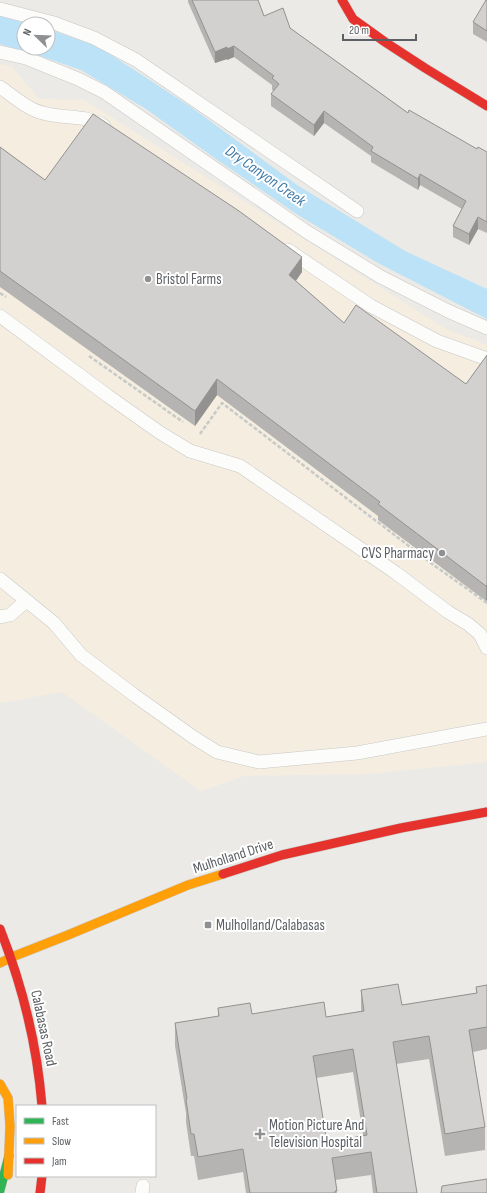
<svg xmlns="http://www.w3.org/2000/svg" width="487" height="1193" font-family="'Sofia Sans Condensed',sans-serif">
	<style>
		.commercial { fill: #f5eee0 }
		.water { fill: #bbe2f6 }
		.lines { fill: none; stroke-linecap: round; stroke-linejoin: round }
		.lane-casing { stroke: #c8c7c7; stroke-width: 14 }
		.fast-casing { stroke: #c7c7c6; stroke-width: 10 }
		.slow-casing { stroke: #c7c7c6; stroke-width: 10 }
		.jam-casing { stroke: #c7c7c6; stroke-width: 10 }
		.path { stroke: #c6cac8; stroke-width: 2.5; stroke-dasharray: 4 2; stroke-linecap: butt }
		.lane { stroke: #fcfcfb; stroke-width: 13 }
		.fast { stroke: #30b455; stroke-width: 9 }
		.slow { stroke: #ff9f0a; stroke-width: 9 }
		.jam { stroke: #e5322d; stroke-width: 9 }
		.wall { fill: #b5b4b2; fill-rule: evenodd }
		.shaded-wall { fill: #949291 }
		.building { fill: #d3d1cf; stroke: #949291; fill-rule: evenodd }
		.poi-dot { fill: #8e9092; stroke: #fff; stroke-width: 1.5 }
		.labels { text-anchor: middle; stroke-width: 4; stroke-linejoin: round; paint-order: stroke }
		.poi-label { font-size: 15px; fill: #5c6064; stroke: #fff; text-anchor: start }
		.street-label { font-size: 15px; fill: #5c6064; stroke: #fff }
		.water-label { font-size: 16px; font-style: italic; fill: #407aa6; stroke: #fff }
	</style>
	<rect width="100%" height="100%" fill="#eceae6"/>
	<path class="commercial" d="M0 64 11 66 39 99 84 100 446 329 487 345V762L367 774 244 776 201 791 62 692 0 703Z"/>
	<path class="water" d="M0 16 30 24H24V48H48V29L99 47 191 107 297 185 405 251 487 289V319L378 263 298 215 216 159 146 109 81 70 43 57 0 44Z"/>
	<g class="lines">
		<defs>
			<path id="lane" d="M0 9 54 23 94 38 136 60 357 211
				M0 52 26 58 78 79 104 92 307 232 381 277 448 311 487 328
				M0 87C13 96 27 109 43 113 64 119 85 114 104 126
				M288 250 371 306 437 341 487 359
				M0 316 108 396 159 432 190 451 240 466 396 573 448 612 468 624 480 634 487 648
				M0 579 54 623 81 655 134 695 193 737 217 752 259 762 357 753 487 729
				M0 617 10 615 26 601
				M142 1193 143 1186"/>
			<path id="fast" d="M0 1190 9 1156"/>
			<path id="slow" d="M0 963 12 957 68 935 188 885 223 874
				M0 1084 8 1098 10 1126 8 1175"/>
			<path id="jam" d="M342 0 353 19 385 42 425 68 487 106
				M223 874 282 855 401 828 487 812
				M0 929C23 987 37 1044 42 1106
				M40 1193 42 1176"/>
		</defs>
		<use href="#lane" class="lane-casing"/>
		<use href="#fast" class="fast-casing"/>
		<use href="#slow" class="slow-casing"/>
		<use href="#jam" class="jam-casing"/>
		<path class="path" d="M0 293 6 297
			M89 356 183 422
			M200 434 222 403 435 566 487 603"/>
		<use href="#lane" class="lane"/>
		<use href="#fast" class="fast"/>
		<use href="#slow" class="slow"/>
		<use href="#jam" class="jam"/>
	</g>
	<path class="wall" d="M188 0H258L264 16 290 28 408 113 477 149 487 152V233L478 229 469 245 453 237V226L462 209 420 185 418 190 371 162V156L324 123 314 136 271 106V94L274 91 272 90V85L234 57 227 60V59L215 63 188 2Z
		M487 0V42L473 34V22Z
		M0 147 45 180 302 272 296 281 344 323 466 384 487 355V600L486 601 378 520V516L217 395 195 426 0 287Z
		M487 985V1049L473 1052 485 1127V1150L445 1156 429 1059 396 1064 417 1193H373L371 1175 335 1180 337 1193H246L243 1172 198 1180 194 1156H191L186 1122V1113L175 1046V1023L218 1016V1008L252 1014 326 1017 361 1011V990L402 1005 476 993V987ZM353 1072 363 1135 327 1143 316 1078Z"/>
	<path class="shaded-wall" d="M234 46V57L227 60V49Z
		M227 47V59L215 63V52Z
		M324 111V123L314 136V125Z
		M420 174V185L418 190V179Z
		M478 217V229L469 245V234Z
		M302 257V272L289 290V275Z
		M217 379V395L195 426V411Z
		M487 585V600L486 601V586Z"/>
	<path class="building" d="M192 0H258L264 16 283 8 290 28 408 113 409 110 477 149 478 147 487 152V222L478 217 469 234 453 226 466 201 420 174 418 179 371 151 373 147 324 111 314 125 271 94 279 84 272 78 274 76 234 46 227 49V47L215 52Z
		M486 0H487V31L473 22Z
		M93 114 239 211 302 257 289 275 344 323 356 305 466 384 487 355V585L486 586 378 504 380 502 217 379 195 411 0 271V147L45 180Z
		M398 984 402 1005 477 993 476 987 487 985V1027L469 1030 485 1127 445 1134 429 1036 393 1042 417 1193H377L371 1152 332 1158 337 1191H335V1193H250L243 1149 198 1157 194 1134H191L186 1100 187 1099 175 1023 219 1016 218 1008 250 1003 252 1014 324 1002 326 1017 364 1011 361 990ZM353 1049 367 1135 327 1143 313 1056Z
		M487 1179V1193H441L442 1186Z"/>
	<g class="poi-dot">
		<circle cx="148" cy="279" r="4"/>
		<circle cx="442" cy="553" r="4"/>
		<rect x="204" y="921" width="8" height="8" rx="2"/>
		<path d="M258 1128h4v4h4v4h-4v4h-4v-4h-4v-4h4z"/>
	</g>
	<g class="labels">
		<g class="poi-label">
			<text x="156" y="284">Bristol Farms</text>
			<text x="434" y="558" text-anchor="end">CVS Pharmacy</text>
			<text x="216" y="930">Mulholland/Calabasas</text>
			<text x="269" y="1130">Motion Picture And<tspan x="269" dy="17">Television Hospital</tspan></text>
		</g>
		<g class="street-label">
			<text transform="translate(233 856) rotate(-18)" y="5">Mulholland Drive</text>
			<text transform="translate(44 1028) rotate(78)" y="5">Calabasas Road</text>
		</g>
		<g class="water-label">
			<text transform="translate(266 175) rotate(35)" y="6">Dry Canyon Creek</text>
		</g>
	</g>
	<rect x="16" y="1105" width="140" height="72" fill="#ffffff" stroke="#bebfc1"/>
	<rect x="24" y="1118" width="20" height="6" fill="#30b455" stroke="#bebfc1"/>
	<text x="52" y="1125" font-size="12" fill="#5c6064">Fast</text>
	<rect x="24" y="1138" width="20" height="6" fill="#ff9f0a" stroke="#bebfc1"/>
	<text x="52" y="1145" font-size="12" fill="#5c6064">Slow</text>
	<rect x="24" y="1158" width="20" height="6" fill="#e5322d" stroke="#bebfc1"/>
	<text x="52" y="1165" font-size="12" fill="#5c6064">Jam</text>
	<g transform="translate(36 36) rotate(293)"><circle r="19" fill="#ffffff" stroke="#bebfc1"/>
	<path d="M0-3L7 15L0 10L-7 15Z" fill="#8e9092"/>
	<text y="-6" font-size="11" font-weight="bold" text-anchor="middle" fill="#5c6064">N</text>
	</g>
	<path d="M343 34v6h73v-6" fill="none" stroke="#5c6064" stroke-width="2"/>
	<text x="349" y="34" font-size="12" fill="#5c6064" stroke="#ffffff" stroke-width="3" paint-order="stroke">20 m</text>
</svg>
